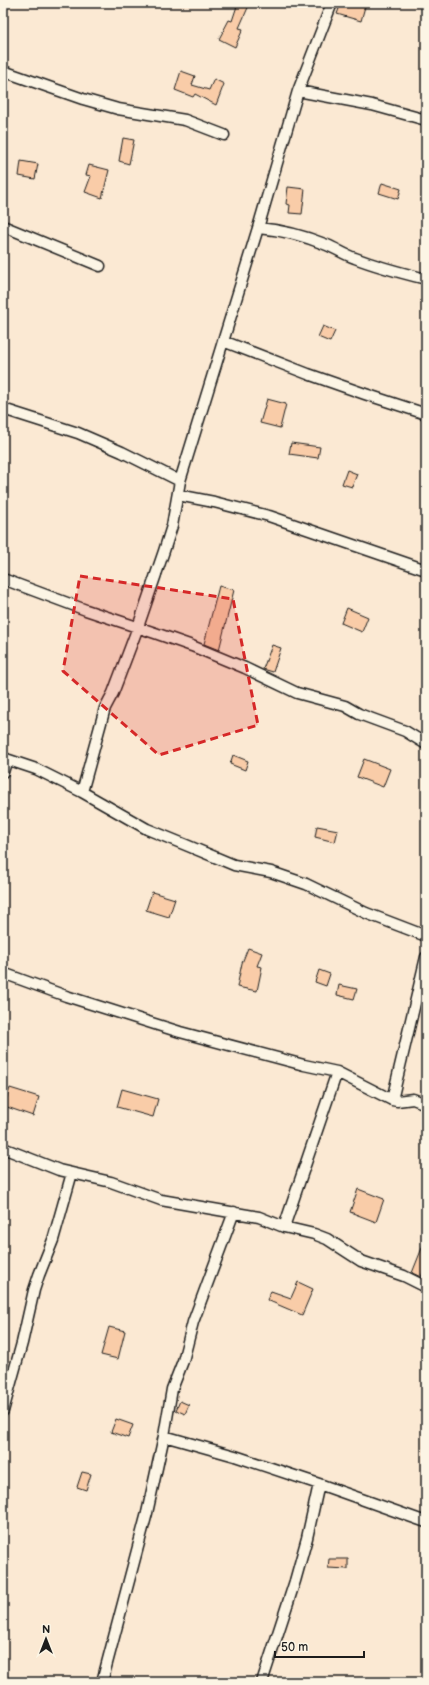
<svg xmlns="http://www.w3.org/2000/svg" width="429" height="1685" font-family="'Balsamiq Sans',sans-serif">
	<style>
		.building { fill: #f9cca8; stroke: #1c1c1c }
		.lines { fill: none; stroke-linecap: round; stroke-linejoin: round }
		.minor-casing { stroke: #1c1c1c; stroke-width: 13 }
		.minor { stroke: #fcf5e5; stroke-width: 10 }
		.marked { fill: #d62828; fill-opacity: 0.2; stroke: #d62828; stroke-width: 3; stroke-dasharray: 8 5; stroke-linejoin: round }
	</style>
	<rect width="100%" height="100%" fill="#fbe9d3"/>
	<filter id="ink" filterUnits="userSpaceOnUse"><feTurbulence type="fractalNoise" baseFrequency=".025" numOctaves="2"/><feDisplacementMap in="SourceGraphic" scale="8" xChannelSelector="R" yChannelSelector="G"/><feConvolveMatrix kernelMatrix="1 2 1 2 8 2 1 2 1" color-interpolation-filters="sRGB"/></filter>
	<g filter="url(#ink)">
		<path class="building" d="M238 3H250L239 28 243 29 235 47 219 39 229 20 232 21Z
			M341 3H366L361 21 337 14Z
			M181 71 195 76 192 85 209 90 214 79 224 84 216 105 195 94 193 97 175 90Z
			M123 138 134 140 129 164 119 161Z
			M21 161 38 164 35 179 19 176Z
			M89 165 109 170 102 198 85 192 91 176 86 175Z
			M382 183 401 189 398 199 379 193Z
			M288 187 305 189 302 214 289 213 290 205 286 204Z
			M323 326 335 331 330 342 318 337Z
			M267 399 286 404 280 428 260 423Z
			M291 443 320 447 318 458 289 454Z
			M347 470 357 474 352 487 342 484Z
			M219 586 234 590 219 650 204 644Z
			M347 608 368 617 362 632 341 623Z
			M272 645 281 648 273 672 263 669Z
			M233 755 248 761 245 770 230 764Z
			M364 759 390 769 383 787 357 777Z
			M317 826 338 830 335 842 315 837Z
			M152 892 175 899 169 917 146 910Z
			M248 948 262 953 257 966 262 967 257 991 237 987 242 963Z
			M319 970 330 974 326 986 315 982Z
			M339 985 357 989 354 999 337 995Z
			M10 1088 39 1097 33 1116 4 1106Z
			M122 1089 158 1099 153 1117 117 1107Z
			M358 1189 384 1199 376 1222 350 1212Z
			M426 1238V1267L421 1277 412 1273Z
			M298 1282 313 1289 302 1315 267 1300 271 1291 291 1298Z
			M109 1327 125 1331 118 1359 101 1355Z
			M180 1401 189 1405 185 1414 176 1410Z
			M116 1419 133 1425 128 1438 111 1432Z
			M82 1472 91 1474 86 1490 77 1487Z
			M329 1559H348V1569L328 1568Z"/>
		<g class="lines">
			<defs>
				<path id="minor" d="M3 71 83 99 118 109 185 120 224 135
					M298 91 372 105 426 120
					M3 226 100 266
					M258 228C282 230 305 236 327 245 337 249 345 255 355 258 378 267 402 273 426 279
					M223 341 308 374 365 394 426 414
					M3 409 78 433 122 452 180 481
					M178 495 214 502 269 516 426 570
					M3 579 86 610 155 633 192 646 245 668 297 693 345 706 359 714 405 731 426 744
					M3 758 36 769 82 792 147 829 186 845 234 865 271 872 306 884 366 913 426 936
					M3 772 7 759
					M82 792 105 708 113 693 138 627 164 551 172 526 180 481 258 228 298 91 332 3
					M3 973 66 996 180 1032 304 1065 337 1072 392 1100 397 1101 413 1099 426 1104
					M392 1100 426 957
					M3 1148 59 1170 111 1182 161 1200 259 1217 284 1227 314 1234 327 1239 361 1261 404 1276 426 1287
					M284 1227 337 1072
					M3 1411 22 1343 34 1290 39 1275 53 1240 72 1173
					M164 1436 235 1456 319 1484 426 1522
					M102 1682 147 1513 164 1436 172 1389 183 1361 193 1322 234 1212
					M262 1682 295 1581 307 1538 319 1484"/>
			</defs>
			<use href="#minor" class="minor-casing"/>
			<use href="#minor" class="minor"/>
		</g>
	</g>
	<path class="marked" d="M80 576 233 599 258 725 159 755 63 671Z"/>
	<rect width="429" height="1685" fill="none" stroke="#fcf5e5" stroke-width="16"/>
	<rect x="8" y="8" width="413" height="1669" fill="none" stroke="#1c1c1c" stroke-width="1.5" filter="url(#ink)"/>
	<g transform="translate(46 1639)" stroke="#fcf5e5" stroke-width="3" paint-order="stroke">
	<path d="M0-3L7 15L0 10L-7 15Z" fill="#1c1c1c"/>
	<text y="-6" font-size="11" font-weight="bold" text-anchor="middle" fill="#1c1c1c">N</text>
	</g>
	<path d="M275 1651v6h89v-6" fill="none" stroke="#1c1c1c" stroke-width="2"/>
	<text x="281" y="1651" font-size="12" fill="#1c1c1c" stroke="#fcf5e5" stroke-width="3" paint-order="stroke">50 m</text>
</svg>
